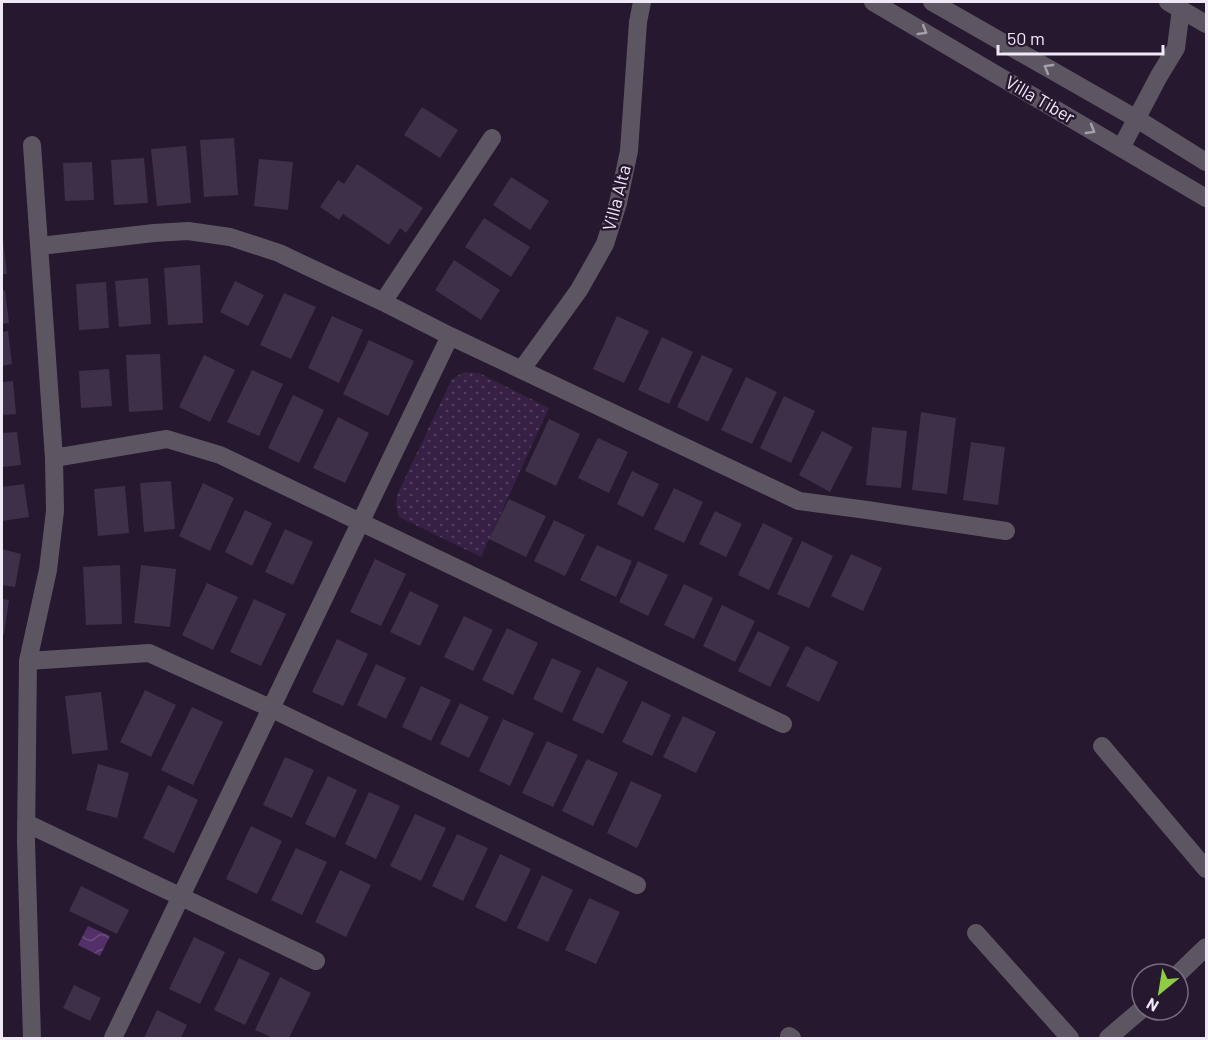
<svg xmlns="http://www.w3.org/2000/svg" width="1208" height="1040" font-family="Barlow,sans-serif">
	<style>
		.grass { fill: url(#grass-dots) }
		.water { fill: url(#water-waves) }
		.building { fill: #3e3048 }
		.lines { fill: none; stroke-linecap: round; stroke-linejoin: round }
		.minor { stroke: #5d5662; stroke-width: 18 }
		.oneway { stroke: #a69fac }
		.labels { text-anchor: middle; stroke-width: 5; stroke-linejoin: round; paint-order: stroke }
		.street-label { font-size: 18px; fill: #f0e8f7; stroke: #26182f }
	</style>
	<defs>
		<pattern id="grass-dots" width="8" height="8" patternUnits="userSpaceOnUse" patternTransform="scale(1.5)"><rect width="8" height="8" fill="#362044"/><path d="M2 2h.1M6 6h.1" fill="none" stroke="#534060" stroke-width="1.8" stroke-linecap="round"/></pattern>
		<pattern id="water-waves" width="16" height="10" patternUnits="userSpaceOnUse" patternTransform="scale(1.5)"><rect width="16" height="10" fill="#533069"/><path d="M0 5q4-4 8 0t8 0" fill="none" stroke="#6c4e7f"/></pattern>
	</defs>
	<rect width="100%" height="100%" fill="#26182f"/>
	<path class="grass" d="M464 372 479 373 549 408 481 557 399 517 396 506 397 495 452 379Z"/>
	<path class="water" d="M88 926 110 936 100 956 78 945Z"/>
	<path class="building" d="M422 107 458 130 440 158 404 135Z
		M234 138 238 195 204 197 200 140Z
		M186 146 191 203 157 206 151 149Z
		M144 158 148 203 114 205 111 160Z
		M259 159 293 162 288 210 254 206Z
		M92 162 94 200 65 201 63 163Z
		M357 164 423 208 406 233 400 228 389 245 343 214 339 220 320 207 338 180 344 184Z
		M511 177 549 201 530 230 493 205Z
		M484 218 530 247 511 277 465 247Z
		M2 240H3L7 274H2Z
		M454 260 500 290 481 320 435 290Z
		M200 265 203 323 168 325 164 268Z
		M148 278 151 324 119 327 115 281Z
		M235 281 264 295 248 326 220 312Z
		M106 282 109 328 79 330 76 284Z
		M5 290 9 323 2 324V291Z
		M284 293 316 307 291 359 260 345Z
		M332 316 363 330 339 383 308 368Z
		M617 316 649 331 624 383 593 369Z
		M8 331 12 364 2 366V332Z
		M662 337 693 352 669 404 638 390Z
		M369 340 414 361 388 416 343 394Z
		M160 354 163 410 129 412 126 355Z
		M204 355 235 370 210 422 179 407Z
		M702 355 733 369 708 422 677 407Z
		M109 369 112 406 81 408 79 371Z
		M252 370 283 384 259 436 227 422Z
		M746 377 777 392 752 444 721 430Z
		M13 381 16 414 2 415V382Z
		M293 395 324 410 299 463 268 448Z
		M784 396 815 411 791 463 760 448Z
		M921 412 956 418 947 494 912 490Z
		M338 417 369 433 345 483 313 468Z
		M549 419 580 434 556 486 525 471Z
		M872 427 907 431 901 488 866 485Z
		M822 431 853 447 830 492 799 475Z
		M17 432 21 465 2 467V433Z
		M598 438 628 452 609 493 578 478Z
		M971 442 1005 447 998 505 963 500Z
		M632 471 659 484 643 517 617 504Z
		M171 481 175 529 144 532 140 483Z
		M203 483 234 498 210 551 179 536Z
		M24 484 29 517 2 521V487Z
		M125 486 129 533 98 536 94 489Z
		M674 488 703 502 684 543 654 529Z
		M509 499 546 516 526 557 489 539Z
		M245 510 272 523 252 566 225 552Z
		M715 511 742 524 726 557 699 544Z
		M554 520 585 535 565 576 534 561Z
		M763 523 793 538 769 590 738 575Z
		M285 529 313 542 293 585 265 572Z
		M802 541 833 556 809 608 777 594Z
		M597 545 632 561 616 597 580 580Z
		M2 549 21 554 15 587 2 585Z
		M851 554 882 568 863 611 831 596Z
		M375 559 406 574 381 626 350 612Z
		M638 561 668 575 648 616 619 602Z
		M120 565 122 624 86 625 83 567Z
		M141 565 176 569 170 627 134 623Z
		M207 583 238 597 213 650 182 635Z
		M684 584 713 598 694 639 664 625Z
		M410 591 439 605 420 646 390 632Z
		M2 599 9 600 4 634H2Z
		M254 599 286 614 261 666 230 652Z
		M722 605 755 621 735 662 703 646Z
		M464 616 493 630 473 671 444 657Z
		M507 628 538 643 513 695 482 680Z
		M758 631 790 647 770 687 738 671Z
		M337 639 368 654 343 706 312 692Z
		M806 646 838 662 819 702 786 686Z
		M552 658 581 671 562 713 533 699Z
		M376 664 406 678 386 719 357 705Z
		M597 667 628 682 603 734 572 720Z
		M421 686 451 700 431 741 402 727Z
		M145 690 176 705 151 757 120 742Z
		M101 692 108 750 72 754 65 696Z
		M642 701 671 715 652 756 622 742Z
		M460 703 489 717 469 758 440 744Z
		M192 707 223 722 193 785 161 770Z
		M683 716 716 732 696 773 663 757Z
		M503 719 534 733 510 786 479 771Z
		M547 741 578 755 553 807 522 793Z
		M285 757 314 770 292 818 263 805Z
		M587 759 618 773 593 826 562 811Z
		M98 764 129 773 117 818 86 810Z
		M328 776 357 790 335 838 305 824Z
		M631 781 662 795 637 848 607 833Z
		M168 785 198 800 174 853 143 838Z
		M369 792 400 806 376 859 345 844Z
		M415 814 446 828 421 881 390 866Z
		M251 826 282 841 257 894 226 879Z
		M457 834 488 848 463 901 432 886Z
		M296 848 327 862 302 915 271 900Z
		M500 854 531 869 506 922 475 907Z
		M340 870 371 885 346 937 315 922Z
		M542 875 573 890 548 942 517 928Z
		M81 886 129 910 117 934 69 911Z
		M589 898 620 912 596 964 565 950Z
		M194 937 225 952 200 1004 169 989Z
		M239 958 270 973 245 1025 214 1010Z
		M280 977 311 993 289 1038H273L255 1030Z
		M74 985 101 998 90 1021 63 1008Z
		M157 1010 187 1025 181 1038H144Z"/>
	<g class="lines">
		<path class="minor" d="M873 2 1206 198
			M932 2 1137 119 1206 162
			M1168 2 1206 24
			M32 145 54 458 55 511 48 570 28 661 26 842 32 1038
			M1121 148 1159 76 1176 48 1181 9
			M40 246 154 233 188 231 230 237 279 253 383 302 450 336 799 501 867 510 1006 531
			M383 302 492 138
			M522 369 579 290 605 244 618 203 629 151 638 22 642 2
			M54 458 167 439 220 455 783 724
			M28 661 149 653 270 708 637 885
			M1102 746 1206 869
			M26 823 316 961
			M976 933 1070 1038
			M1178 974 1206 947
			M789 1036 792 1038
			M113 1038C224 804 338 570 450 336
			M1108 1038 1142 1009"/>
	</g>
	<defs><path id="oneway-chevron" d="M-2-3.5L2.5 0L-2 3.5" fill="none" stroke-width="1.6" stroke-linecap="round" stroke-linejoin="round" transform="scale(1.5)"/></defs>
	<g class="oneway">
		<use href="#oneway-chevron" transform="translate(923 31) rotate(31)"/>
		<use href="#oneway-chevron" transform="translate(1048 68) rotate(-150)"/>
		<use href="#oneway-chevron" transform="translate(1091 130) rotate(30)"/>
	</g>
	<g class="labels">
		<g class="street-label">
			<text transform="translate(1040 100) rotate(30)" y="6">Villa Tiber</text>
			<text transform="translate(617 198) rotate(-76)" y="6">Villa Alta</text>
		</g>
	</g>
	<rect width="1208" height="1040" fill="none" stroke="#f0e8f7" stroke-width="6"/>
	<g transform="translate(1160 992) rotate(210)"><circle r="28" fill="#26182f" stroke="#776b7f" stroke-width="1.5"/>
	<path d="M0-4.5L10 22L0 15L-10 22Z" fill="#8ecd43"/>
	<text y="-9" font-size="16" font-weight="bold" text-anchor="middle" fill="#f0e8f7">N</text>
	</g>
	<path d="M998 45v9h165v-9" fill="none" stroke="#f0e8f7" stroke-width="3"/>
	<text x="1007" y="45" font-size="18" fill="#f0e8f7" stroke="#26182f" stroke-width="4.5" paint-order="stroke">50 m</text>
</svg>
